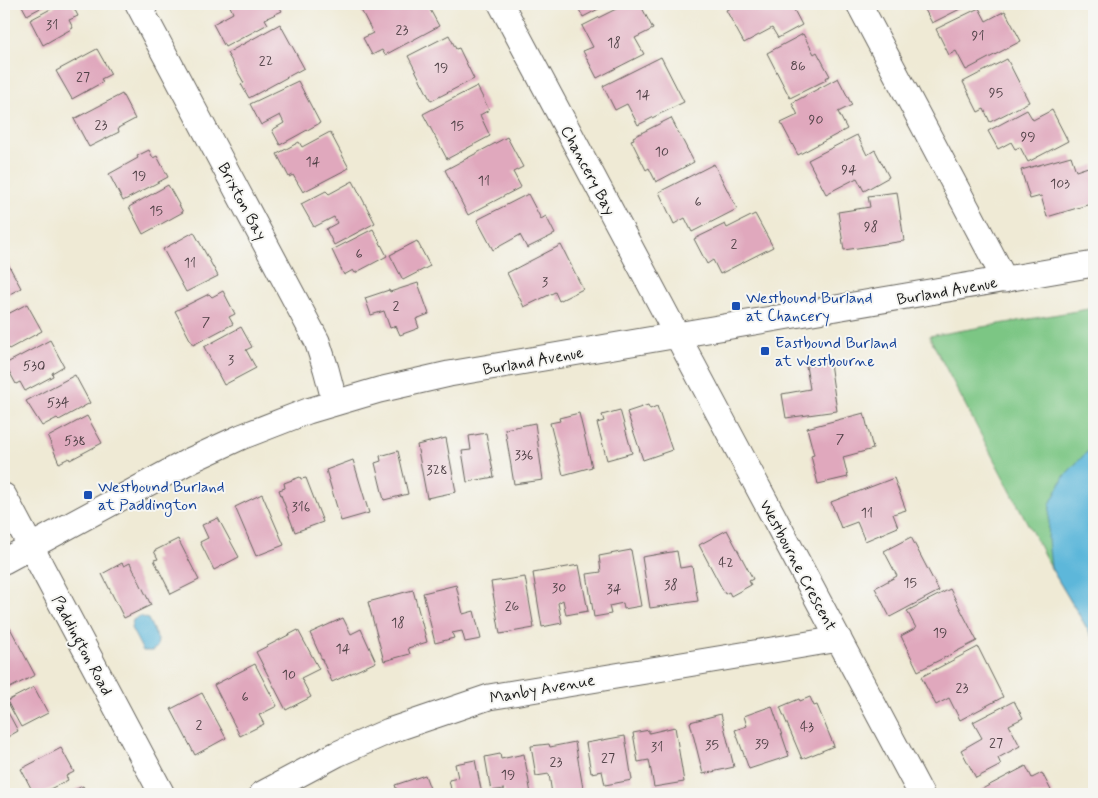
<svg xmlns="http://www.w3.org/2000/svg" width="1098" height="798" font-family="Mynerve,sans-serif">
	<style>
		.green { fill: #7bc684; stroke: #4c7150 }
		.water { fill: #5db7da; stroke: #3c6a7b }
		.building { fill: #e0a8bd }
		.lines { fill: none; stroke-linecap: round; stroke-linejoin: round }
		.minor-casing { stroke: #66645d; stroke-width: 27 }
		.minor { stroke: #fff; stroke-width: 25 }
		.transit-dot { fill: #1a4fb4; stroke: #f6f6f2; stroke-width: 2 }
		.labels { text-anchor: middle; stroke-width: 4; stroke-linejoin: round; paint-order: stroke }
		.number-label { font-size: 14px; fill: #4d3f44 }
		.street-label { font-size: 16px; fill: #1c1c1c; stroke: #f6f6f2 }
		.transit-label { font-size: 16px; fill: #164399; stroke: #f6f6f2; text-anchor: start }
	</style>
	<rect width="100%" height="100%" fill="#f6f6f2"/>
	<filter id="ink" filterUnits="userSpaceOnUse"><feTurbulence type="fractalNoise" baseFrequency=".02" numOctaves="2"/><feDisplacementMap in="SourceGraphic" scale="10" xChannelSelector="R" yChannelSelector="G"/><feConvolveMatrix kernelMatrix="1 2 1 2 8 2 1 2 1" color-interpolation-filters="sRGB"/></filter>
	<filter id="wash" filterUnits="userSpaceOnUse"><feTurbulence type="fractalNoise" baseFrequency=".0096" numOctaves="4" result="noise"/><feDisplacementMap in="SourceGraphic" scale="20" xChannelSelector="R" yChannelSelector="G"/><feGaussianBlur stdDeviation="1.12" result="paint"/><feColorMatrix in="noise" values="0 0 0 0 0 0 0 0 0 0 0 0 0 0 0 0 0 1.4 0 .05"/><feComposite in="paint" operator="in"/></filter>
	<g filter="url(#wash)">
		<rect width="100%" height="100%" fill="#efead5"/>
		<path class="green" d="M1094 308V640L1051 568 929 336Z"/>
		<path class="water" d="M1094 447V640L1051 568 1048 539 1050 504 1065 475 1086 453Z
			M140 616 148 619 158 640 157 647 152 651H143L131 628 133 620Z"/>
		<g id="blocks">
			<path class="building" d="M21 4H48L27 15Z
				M60 4H72L78 16 69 20 73 28 43 45 30 20Z
				M229 4H278L282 11 265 19 268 24 225 47 213 24 233 13Z
				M373 4H415L417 8 427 4 439 26 385 55 382 50 372 55 363 38 373 33 361 10Z
				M576 4H608L583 17Z
				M626 4H640L653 29 635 38 644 54 597 78 583 51 593 47 582 26Z
				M738 4H791L802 25 778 38 772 28 744 43 726 10Z
				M922 4H970L932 23Z
				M979 8 986 21 1005 11 1021 41 966 70 956 51 949 55 936 29Z
				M280 24 304 68 249 98 241 84 244 83 227 53Z
				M803 34 814 54 817 52 830 76 825 78 826 80 790 98 767 53Z
				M449 35 456 49 459 48 474 79 431 101 408 56Z
				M97 49 111 74 101 79 103 82 72 99 56 71Z
				M661 57 684 102 638 125 627 104 615 110 603 86Z
				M1007 59 1029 102 990 122 984 109 978 112 963 82Z
				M838 78 852 105 838 112 847 129 798 155 781 123 798 115 792 103Z
				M298 81 320 123 280 145 272 130 284 123 280 115 261 125 250 104Z
				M477 86 489 110 480 115 490 136 447 159 423 114Z
				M122 94 135 119 118 128 119 132 89 147 74 119Z
				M1027 110 1033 120 1052 110 1068 141 1028 162 1020 147 1015 149 1011 142 998 149 988 131Z
				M671 118 694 162 656 182 649 168 646 170 631 140 634 139 633 137Z
				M330 132 349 168 303 192 293 175 289 177 277 154 299 142 302 147Z
				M857 135 867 155 875 150 889 177 864 191 857 178 826 194 808 160Z
				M507 137 523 167 513 172 521 187 468 215 445 170Z
				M149 150 153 158 157 156 168 177 123 201 109 174 138 158 137 156Z
				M1071 156 1076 171 1094 165V203L1047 217 1041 196 1030 199 1021 170Z
				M714 164 737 209 692 232 685 218 674 224 659 192Z
				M353 181 375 223 334 245 326 229 337 223 334 217 314 227 301 204 326 191 329 194Z
				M168 185 183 212 143 234 129 207Z
				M897 192 904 241 844 250 838 212 870 207 868 196Z
				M528 194 541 219 546 216 555 234 527 248 520 235 493 250 477 220Z
				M755 214 773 247 720 274 713 260 707 264 694 239 725 224 727 228Z
				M373 229 387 256 355 273 353 270 344 275 332 250Z
				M194 232 218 276 186 292 163 249Z
				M417 241 430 266 403 280 390 255Z
				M561 245 583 289 559 301 555 292 524 307 507 273Z
				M8 264 21 288 4 297V266Z
				M418 283 429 314 416 319 419 328 400 335 396 326 390 328 384 311 371 315 365 298 389 290 390 292Z
				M223 291 235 314 229 317 233 324 193 345 175 311 209 294 212 297Z
				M27 304 42 331 9 349 7 346 4 348V316Z
				M241 327 252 347 246 350 256 368 224 385 204 347Z
				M50 340 64 366 52 373 53 376 25 391 20 382 16 384 5 364Z
				M830 363 837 411 786 418 782 394 810 389 806 366Z
				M75 375 90 403 59 420 57 418 42 426 26 401Z
				M648 405 650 409 657 406 672 450 643 460 627 412Z
				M620 410 632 453 607 460 597 423 604 421 602 415Z
				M579 413 592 467 563 475 550 423 560 421 559 418Z
				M864 413 873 449 843 457 848 477 818 484 811 456 814 455 807 428Z
				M87 416 102 443 70 460 69 458 59 463 48 437Z
				M535 423 543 480 514 484 505 429Z
				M486 433 494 477 467 482 462 451 471 450 469 436Z
				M446 438 456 492 427 498 417 445Z
				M398 451 408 494 384 500 375 463 381 461 380 456Z
				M353 460 369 513 341 521 326 470Z
				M300 477 301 479 306 478 323 522 295 532 279 490 285 488 284 483Z
				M894 478 906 510 893 514 898 527 865 541 857 522 841 528 831 502Z
				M262 494 284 545 256 556 235 507Z
				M218 518 239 557 214 570 200 542 208 538 202 525Z
				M727 530 753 579 749 581 751 585 731 596 729 592 725 594 699 545Z
				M911 537 939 591 890 617 875 588 897 576 884 551Z
				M178 539 199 580 171 594 154 560 158 559 154 551Z
				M631 550 641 606 624 609 623 603 609 606 611 614 594 617 587 574 601 572 599 556Z
				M677 551 680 568 692 566 698 601 650 608 642 557Z
				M122 563 124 566 130 563 151 605 124 618 102 574Z
				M579 565 588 611 566 615 563 600 558 603 562 623 542 627 533 573Z
				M525 577 534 628 500 634 491 582Z
				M456 585 463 614 474 611 481 639 465 642 462 631 452 633 454 638 435 643 423 593Z
				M950 589 977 641 918 671 901 636 916 628 907 611Z
				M413 590 427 642 408 648 410 654 384 661 368 602Z
				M343 618 351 634 361 629 376 662 332 682 310 633Z
				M10 628 35 675 6 690 4 685V631Z
				M298 630 319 669 301 678 311 697 286 710 256 652Z
				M978 647 1003 697 960 720 949 698 936 705 921 677Z
				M255 664 277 706 259 715 264 724 240 736 214 685Z
				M34 687 48 713 21 727 7 701Z
				M202 693 226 738 195 755 171 709Z
				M810 697 814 706 817 705 834 746 802 759 780 707 799 699 800 701Z
				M1014 701 1023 718 1009 725 1020 746 998 758 1001 765 976 778 961 750 982 738 973 722Z
				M4 705 18 731 4 739Z
				M772 706 789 756 749 769 735 730 747 726 744 716Z
				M721 714 734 767 703 774 690 722Z
				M675 727 684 782 654 787 649 760 638 762 633 733 649 730V733Z
				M625 736 632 780 605 785 602 771 591 773 586 743Z
				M575 742 584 794H552L549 774 536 776 531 746 549 744 550 747Z
				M61 748 74 772 66 776 68 780 40 794H34L21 769Z
				M500 754 501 759 524 754 531 794H505L504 789 491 791 485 757Z
				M475 760 482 794H452L449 780 458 778 455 764Z
				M1026 766 1032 778 1042 773 1053 794H984L982 789Z
				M425 775 432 794H398L395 785Z
				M83 786 87 794H66Z"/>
		</g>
	</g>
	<g filter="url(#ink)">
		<use href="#blocks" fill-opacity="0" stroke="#66645d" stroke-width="1"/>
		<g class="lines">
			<defs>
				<path id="minor" d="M138 4 317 341 326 369 335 403
					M501 4 921 794
					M859 4 1005 280
					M4 496 162 794
					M4 561 191 460 241 437 308 411 379 390 449 374 1094 264
					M262 794 337 754 389 731 489 697 839 639"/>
			</defs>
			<use href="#minor" class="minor-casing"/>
			<use href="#minor" class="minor"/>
		</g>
	</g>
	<g class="transit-dot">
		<rect x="731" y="301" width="10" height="10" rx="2.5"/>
		<rect x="760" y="346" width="10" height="10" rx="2.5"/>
		<rect x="83" y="490" width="10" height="10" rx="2.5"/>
	</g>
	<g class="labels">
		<g class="number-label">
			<text x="52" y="29">31</text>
			<text x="402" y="34">23</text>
			<text x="978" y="40">91</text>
			<text x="614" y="47">18</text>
			<text x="266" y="65">22</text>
			<text x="798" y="70">86</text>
			<text x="441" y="72">19</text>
			<text x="83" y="81">27</text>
			<text x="996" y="97">95</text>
			<text x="643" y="99">14</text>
			<text x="816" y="124">90</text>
			<text x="101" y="129">23</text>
			<text x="457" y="130">15</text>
			<text x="1028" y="141">99</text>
			<text x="662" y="156">10</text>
			<text x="313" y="166">14</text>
			<text x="849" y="174">94</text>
			<text x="139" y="180">19</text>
			<text x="484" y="185">11</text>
			<text x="1060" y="188">103</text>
			<text x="698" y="206">6</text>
			<text x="156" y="215">15</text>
			<text x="871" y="231">98</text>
			<text x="734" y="248">2</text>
			<text x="359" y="258">6</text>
			<text x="190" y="267">11</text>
			<text x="545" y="286">3</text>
			<text x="396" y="310">2</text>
			<text x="206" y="326">7</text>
			<text x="231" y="364">3</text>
			<text x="34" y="370">530</text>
			<text x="58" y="407">534</text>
			<text x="840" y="443">7</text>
			<text x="75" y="445">538</text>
			<text x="524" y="459">336</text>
			<text x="437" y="474">328</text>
			<text x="301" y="511">316</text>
			<text x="867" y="517">11</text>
			<text x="726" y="567">42</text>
			<text x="910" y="587">15</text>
			<text x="671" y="589">38</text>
			<text x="559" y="592">30</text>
			<text x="614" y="593">34</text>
			<text x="512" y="610">26</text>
			<text x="398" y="627">18</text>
			<text x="940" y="637">19</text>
			<text x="343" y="653">14</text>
			<text x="289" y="679">10</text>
			<text x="962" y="692">23</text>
			<text x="245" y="701">6</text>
			<text x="199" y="729">2</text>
			<text x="807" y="731">43</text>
			<text x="996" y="747">27</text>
			<text x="762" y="748">39</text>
			<text x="712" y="749">35</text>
			<text x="657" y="751">31</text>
			<text x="608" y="762">27</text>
			<text x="556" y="766">23</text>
			<text x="508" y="779">19</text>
		</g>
		<g class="street-label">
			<text transform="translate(589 170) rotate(62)" y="6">Chancery Bay</text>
			<text transform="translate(243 201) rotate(62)" y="6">Brixton Bay</text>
			<text transform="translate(947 290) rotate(-10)" y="6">Burland Avenue</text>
			<text transform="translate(533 360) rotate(-10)" y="6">Burland Avenue</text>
			<text transform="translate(799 565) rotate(62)" y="6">Westbourne Crescent</text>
			<text transform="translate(83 645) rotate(62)" y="6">Paddington Road</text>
			<text transform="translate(542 688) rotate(-10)" y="6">Manby Avenue</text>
		</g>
		<g class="transit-label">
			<text x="746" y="303">Westbound Burland<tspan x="746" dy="18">at Chancery</tspan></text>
			<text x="775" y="348">Eastbound Burland<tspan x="775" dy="18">at Westbourne</tspan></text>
			<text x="98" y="492">Westbound Burland<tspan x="98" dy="18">at Paddington</tspan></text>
		</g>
	</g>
	<rect width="1098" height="798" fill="none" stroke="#f6f6f2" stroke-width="20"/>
</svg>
